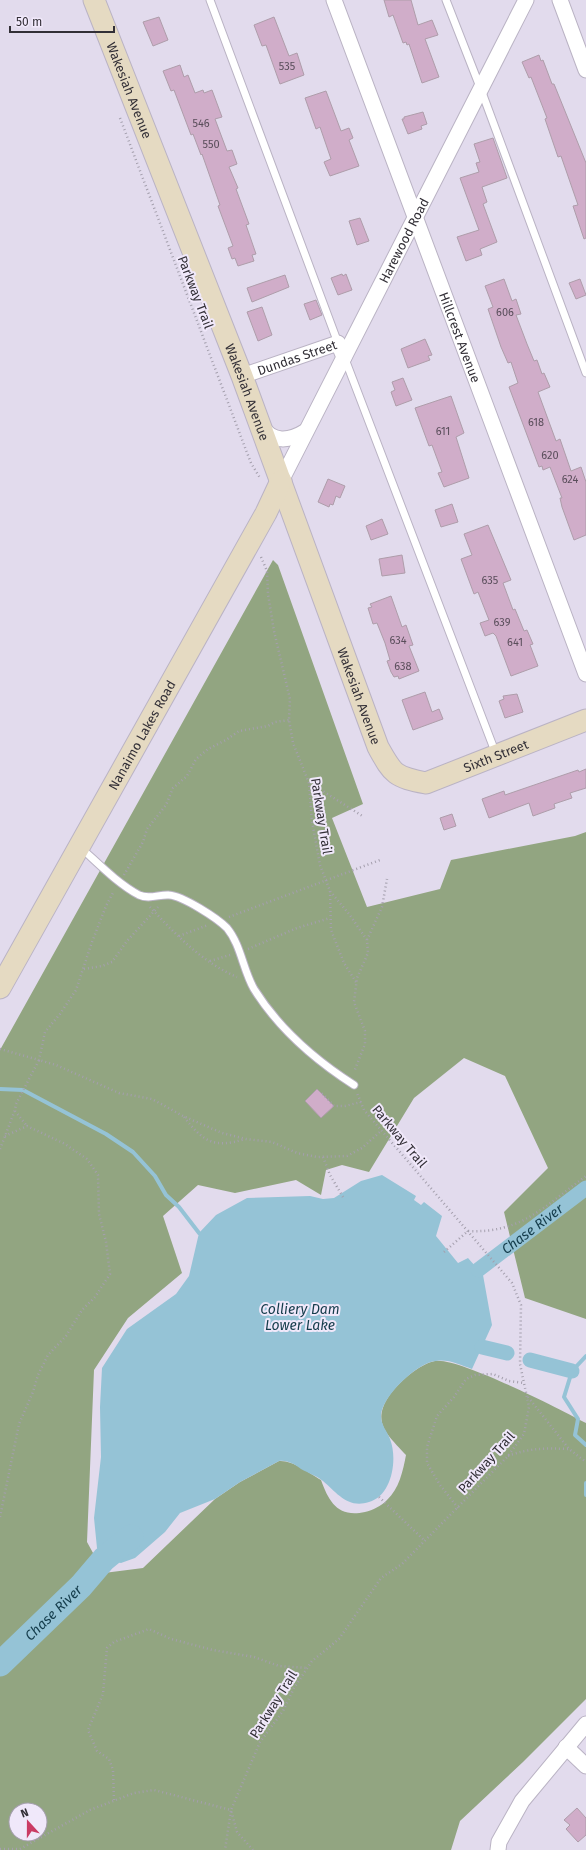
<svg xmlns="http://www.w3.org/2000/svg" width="586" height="1850" font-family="'Fira Sans',sans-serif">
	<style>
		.forest { fill: #92a581; fill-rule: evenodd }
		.water { fill: #95c3d6 }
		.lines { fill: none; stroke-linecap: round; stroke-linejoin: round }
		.stream { stroke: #95c3d6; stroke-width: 4 }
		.canal { stroke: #95c3d6; stroke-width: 15 }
		.river { stroke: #95c3d6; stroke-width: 25 }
		.building { fill: #d0adc9; stroke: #ae9daa }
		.lane-casing { stroke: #bab3c4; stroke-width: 9 }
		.street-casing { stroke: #bab3c4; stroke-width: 17 }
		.secondary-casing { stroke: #bab3c4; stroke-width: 23 }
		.path { stroke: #a49fad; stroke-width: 2.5; stroke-dasharray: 1 3; stroke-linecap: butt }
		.lane { stroke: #fff; stroke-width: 7 }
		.street { stroke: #fff; stroke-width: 15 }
		.secondary { stroke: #e5dac2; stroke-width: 21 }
		.labels { text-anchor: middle; stroke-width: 4; stroke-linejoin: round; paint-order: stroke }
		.number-label { font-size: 11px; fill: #5a4e5b }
		.street-label { font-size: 13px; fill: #322f36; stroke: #f0e8fa }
		.water-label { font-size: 14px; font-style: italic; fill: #143c4b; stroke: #f0e8fa }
	</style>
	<rect width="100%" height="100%" fill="#e2dbed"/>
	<path class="forest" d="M273 560 278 565 363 804 332 818 367 907 440 889 451 860 575 836 586 832V1319L525 1298 504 1212 548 1168 505 1076 464 1058 414 1098 369 1172 342 1165 326 1170 321 1195 296 1180 235 1193 198 1185 163 1216 182 1273 128 1318 94 1370 87 1542 104 1573 143 1568 215 1499 240 1482 279 1461C293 1460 309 1473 321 1480 329 1502 338 1518 365 1512 373 1510 381 1506 387 1500 399 1489 403 1471 406 1455 388 1435 371 1423 389 1396 398 1383 419 1364 435 1361 456 1356 562 1410 586 1423V1699L523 1762 460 1821 451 1850H0V1050ZM16 1810H40V1834H16Z"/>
	<path class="water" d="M382 1175 416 1196 414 1200 421 1205 424 1202 442 1216 436 1236 458 1263 468 1258 483 1275 492 1325 472 1369C460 1365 449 1359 436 1361 418 1362 381 1397 381 1416 381 1425 387 1431 390 1439 398 1459 392 1496 369 1502 348 1509 337 1493 323 1481 317 1476 308 1473 301 1469 294 1464 288 1460 279 1461L240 1482 215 1499 180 1513 165 1532 135 1558 121 1563 104 1559 97 1548 94 1518 101 1457 100 1407 102 1368 127 1329 176 1294 189 1276 199 1233 216 1215 247 1198 310 1196 323 1199 334 1198 361 1181Z"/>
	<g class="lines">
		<path class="stream" d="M0 1089 23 1090 106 1134 133 1152 155 1176 166 1195 179 1207 199 1233
			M586 1356 572 1371 564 1397 578 1419 575 1435 586 1445
			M586 1483V1495"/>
		<g class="canal">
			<path id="s1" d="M478 1270 586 1188"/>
			<path d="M482 1347 507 1353"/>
			<path d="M530 1360 572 1371"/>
		</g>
		<path class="river" id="s2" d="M0 1664 81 1586 104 1559 131 1537"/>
	</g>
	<path class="building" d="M384 0H411L418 25 432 20 438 35 425 39 439 77 422 83 409 44 407 45 406 42 403 43 393 15 389 17Z
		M159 17 168 40 153 46 143 22Z
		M274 17 289 56 297 53 304 75 280 84 266 45 262 46 254 25Z
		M539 55 541 61 543 60 552 84H554L586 163V238L584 239 573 206 578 205 561 156 558 157 545 119 547 118 531 77 529 78 522 62Z
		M180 65 184 77 188 75 195 93 203 90 204 93 212 90 222 117 215 119 227 151 232 150 237 164 229 167 238 188 236 189 249 224 246 225 256 254 252 255 254 261 238 266 235 258 232 259 228 248 233 246 218 206 220 205 202 154 201 155 193 134 191 135 174 90 171 91 163 71Z
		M326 91 341 131 349 128 353 138 349 140 359 166 330 176 324 162 331 159 320 127 316 129 305 98Z
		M423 112 427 124 421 126 422 129 408 134 402 119H404V117Z
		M493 138 507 178 482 187 487 202 483 204 497 242 480 249 482 255 466 261 457 237 479 230 460 178 479 172 476 163 480 162 474 144Z
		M360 218 369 241 357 245 349 221Z
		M342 274 343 276 346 274 352 290 338 295 331 278Z
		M285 275 289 287 252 302 247 288Z
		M504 279 512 301 516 299 521 314 516 315 527 344 534 361 537 360 542 374 544 373 550 387 538 392 556 441 560 439 571 471 581 467 586 482V535L574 540 562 507 560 498H562L550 467 543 470 542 466 539 467 509 387 518 383 511 362 508 363 501 347 488 309 493 307 485 286Z
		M580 279 586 295 576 299 569 283Z
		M316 300 322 315 310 320 304 304Z
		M262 307 272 335 258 341 247 312Z
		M425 339 432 355 428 356 430 360 408 368 401 349Z
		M403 378 412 400 396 406 391 392 395 390 392 382Z
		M451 396 464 433 456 437 469 478 444 487 438 473 442 472 432 445 429 446 415 408Z
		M328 479 345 486 340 498 336 496 333 505 330 504 329 507 318 502Z
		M452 504 458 522 441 527 435 510Z
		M382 519 388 534 371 540 366 526Z
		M488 525 511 580 503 583 513 610 515 609 524 631 527 630 533 644 530 645 538 666 511 676 496 636 493 633 485 636 480 623 489 620 478 592 474 594 461 559 472 555 464 534Z
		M402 555 405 573 382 576 379 559Z
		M391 596 402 627 406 625 413 645 409 646 419 671 399 679 398 676 394 677 391 672 387 661 390 660 385 643 377 623 373 624 368 608 372 607 370 604Z
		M425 692 432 712 439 709 443 719 413 730 402 700Z
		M517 694 523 712 505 718 499 701 504 699 503 696Z
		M586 769V788L570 793 572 798 554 804 555 808 533 816 529 803 489 818 482 799 504 791 505 795 578 770 579 772Z
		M452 814 456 826 444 830 440 818Z
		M317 1089 334 1106 321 1118 305 1101Z
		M577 1808 586 1818V1835L578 1842 566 1829 570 1825 564 1820Z"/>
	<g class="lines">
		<defs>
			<path id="lane" d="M210 0 338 343
				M446 0 480 87 586 373
				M345 359 496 754
				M80 847C99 864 117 883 139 895 149 900 160 894 169 895 183 896 217 918 227 928 241 945 243 970 254 989 279 1029 315 1060 354 1085"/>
			<g id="street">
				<path id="s3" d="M334 0 586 674"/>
				<path d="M560 0 586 70"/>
				<path id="s4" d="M242 376 338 343 344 357"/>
				<path d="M261 425C272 444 290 441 306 431"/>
				<path id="s5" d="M281 481 526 0"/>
				<path d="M566 1747 586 1766"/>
				<path d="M498 1850 499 1842 522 1801 586 1724"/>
			</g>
			<g id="secondary">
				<path id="s6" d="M94 0 242 376 378 747C393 774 394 777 426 783L586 720"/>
				<path id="s7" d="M0 988 266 513 281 481"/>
			</g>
		</defs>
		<use href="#lane" class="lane-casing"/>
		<use href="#street" class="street-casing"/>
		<use href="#secondary" class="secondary-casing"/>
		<path class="path" d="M120 118 246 450 251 463 260 478
			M261 557 267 571 268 594 274 631 290 699 289 720 293 743 309 783 312 821 320 865 330 891 349 914 367 940 368 953 357 978 354 1002 365 1031V1044L354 1072
			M310 783 364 817
			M124 875 143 842 147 829 166 805 173 788 187 776 196 759 208 749 226 740 239 731 268 726 275 722 289 720
			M330 891 331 930 344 963 356 982
			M150 907C175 934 203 963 237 977
			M229 917 380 860
			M179 936 208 925
			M367 940 382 907 387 879
			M248 949 297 928 330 918
			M210 961 230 955
			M84 969 102 966 112 962 127 941 158 907
			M0 1049 39 1060 45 1032 60 1014 76 990 92 942 106 906 114 891
			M322 1094H323L334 1106H345L361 1102
			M15 1111 27 1126
			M184 1117C203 1141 213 1149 245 1139
			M0 1149 15 1110 16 1104 39 1060 56 1065 119 1093 152 1099 183 1116 222 1133 246 1139 272 1142 297 1153 317 1157 347 1156 362 1148 381 1131
			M323 1157 330 1175 343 1197
			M444 1252 468 1231C521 1234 546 1205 586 1176
			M528 1397 569 1449 586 1462
			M508 1456C529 1448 546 1448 568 1449
			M379 1497 425 1541
			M458 1508 440 1485 427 1463V1447L437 1416 454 1397 466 1379 475 1375 493 1374 509 1381 524 1383
			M0 1517 19 1424 33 1392 38 1375 48 1355 66 1336 82 1310 95 1297 110 1274 106 1242 99 1214 98 1175 87 1159 65 1144 27 1126 5 1136
			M114 1800 113 1770 109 1759 97 1751 88 1730 103 1694 107 1648 114 1642 149 1629 171 1639 213 1650 254 1657 279 1666 307 1668
			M0 1849H20L90 1810 134 1793 154 1790 231 1810 225 1850
			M253 1850 237 1832 231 1810 260 1742 283 1711 294 1688 312 1661 339 1639 381 1578 402 1564 508 1456 524 1434 529 1407 520 1364 521 1305 512 1283 364 1110 357 1093"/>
		<use href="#lane" class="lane"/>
		<use href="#street" class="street"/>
		<use href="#secondary" class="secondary"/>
	</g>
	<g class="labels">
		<g class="number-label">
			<text x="287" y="70">535</text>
			<text x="201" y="127">546</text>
			<text x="211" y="148">550</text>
			<text x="505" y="316">606</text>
			<text x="536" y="426">618</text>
			<text x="443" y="435">611</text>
			<text x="550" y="459">620</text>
			<text x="570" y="483">624</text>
			<text x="490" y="584">635</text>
			<text x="502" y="626">639</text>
			<text x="398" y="644">634</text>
			<text x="515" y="646">641</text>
			<text x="403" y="670">638</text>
		</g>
		<g class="street-label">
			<text dy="5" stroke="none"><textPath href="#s6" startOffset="97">Wakesiah Avenue</textPath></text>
			<text dy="5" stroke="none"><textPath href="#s5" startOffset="270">Harewood Road</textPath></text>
			<text transform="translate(196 292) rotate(69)" y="5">Parkway Trail</text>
			<text dy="5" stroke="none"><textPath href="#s3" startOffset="360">Hillcrest Avenue</textPath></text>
			<text dy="5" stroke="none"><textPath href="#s4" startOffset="58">Dundas Street</textPath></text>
			<text dy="5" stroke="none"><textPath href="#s6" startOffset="421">Wakesiah Avenue</textPath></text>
			<text dy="5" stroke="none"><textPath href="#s6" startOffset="745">Wakesiah Avenue</textPath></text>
			<text dy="5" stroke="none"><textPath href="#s7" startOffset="290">Nanaimo Lakes Road</textPath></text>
			<text dy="5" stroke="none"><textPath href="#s6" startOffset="938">Sixth Street</textPath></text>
			<text transform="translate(322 816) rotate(81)" y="5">Parkway Trail</text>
			<text transform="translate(400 1136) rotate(50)" y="5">Parkway Trail</text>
			<text transform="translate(486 1462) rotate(-48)" y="5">Parkway Trail</text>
			<text transform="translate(273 1704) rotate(-58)" y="5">Parkway Trail</text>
		</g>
		<g class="water-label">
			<text dy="5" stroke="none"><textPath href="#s1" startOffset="68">Chase River</textPath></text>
			<text x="300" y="1314">Colliery Dam<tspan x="300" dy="16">Lower Lake</tspan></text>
			<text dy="5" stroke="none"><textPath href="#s2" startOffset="74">Chase River</textPath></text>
		</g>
	</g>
	<g transform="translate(28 1822) rotate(339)"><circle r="19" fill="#f0e8fa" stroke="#a49eac"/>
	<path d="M0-3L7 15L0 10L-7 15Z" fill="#ca3b64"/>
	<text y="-6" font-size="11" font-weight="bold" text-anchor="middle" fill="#322f36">N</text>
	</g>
	<path d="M10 26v6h104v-6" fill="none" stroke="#322f36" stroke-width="2"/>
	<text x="16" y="26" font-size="12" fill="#322f36" stroke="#f0e8fa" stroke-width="3" paint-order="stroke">50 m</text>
</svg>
